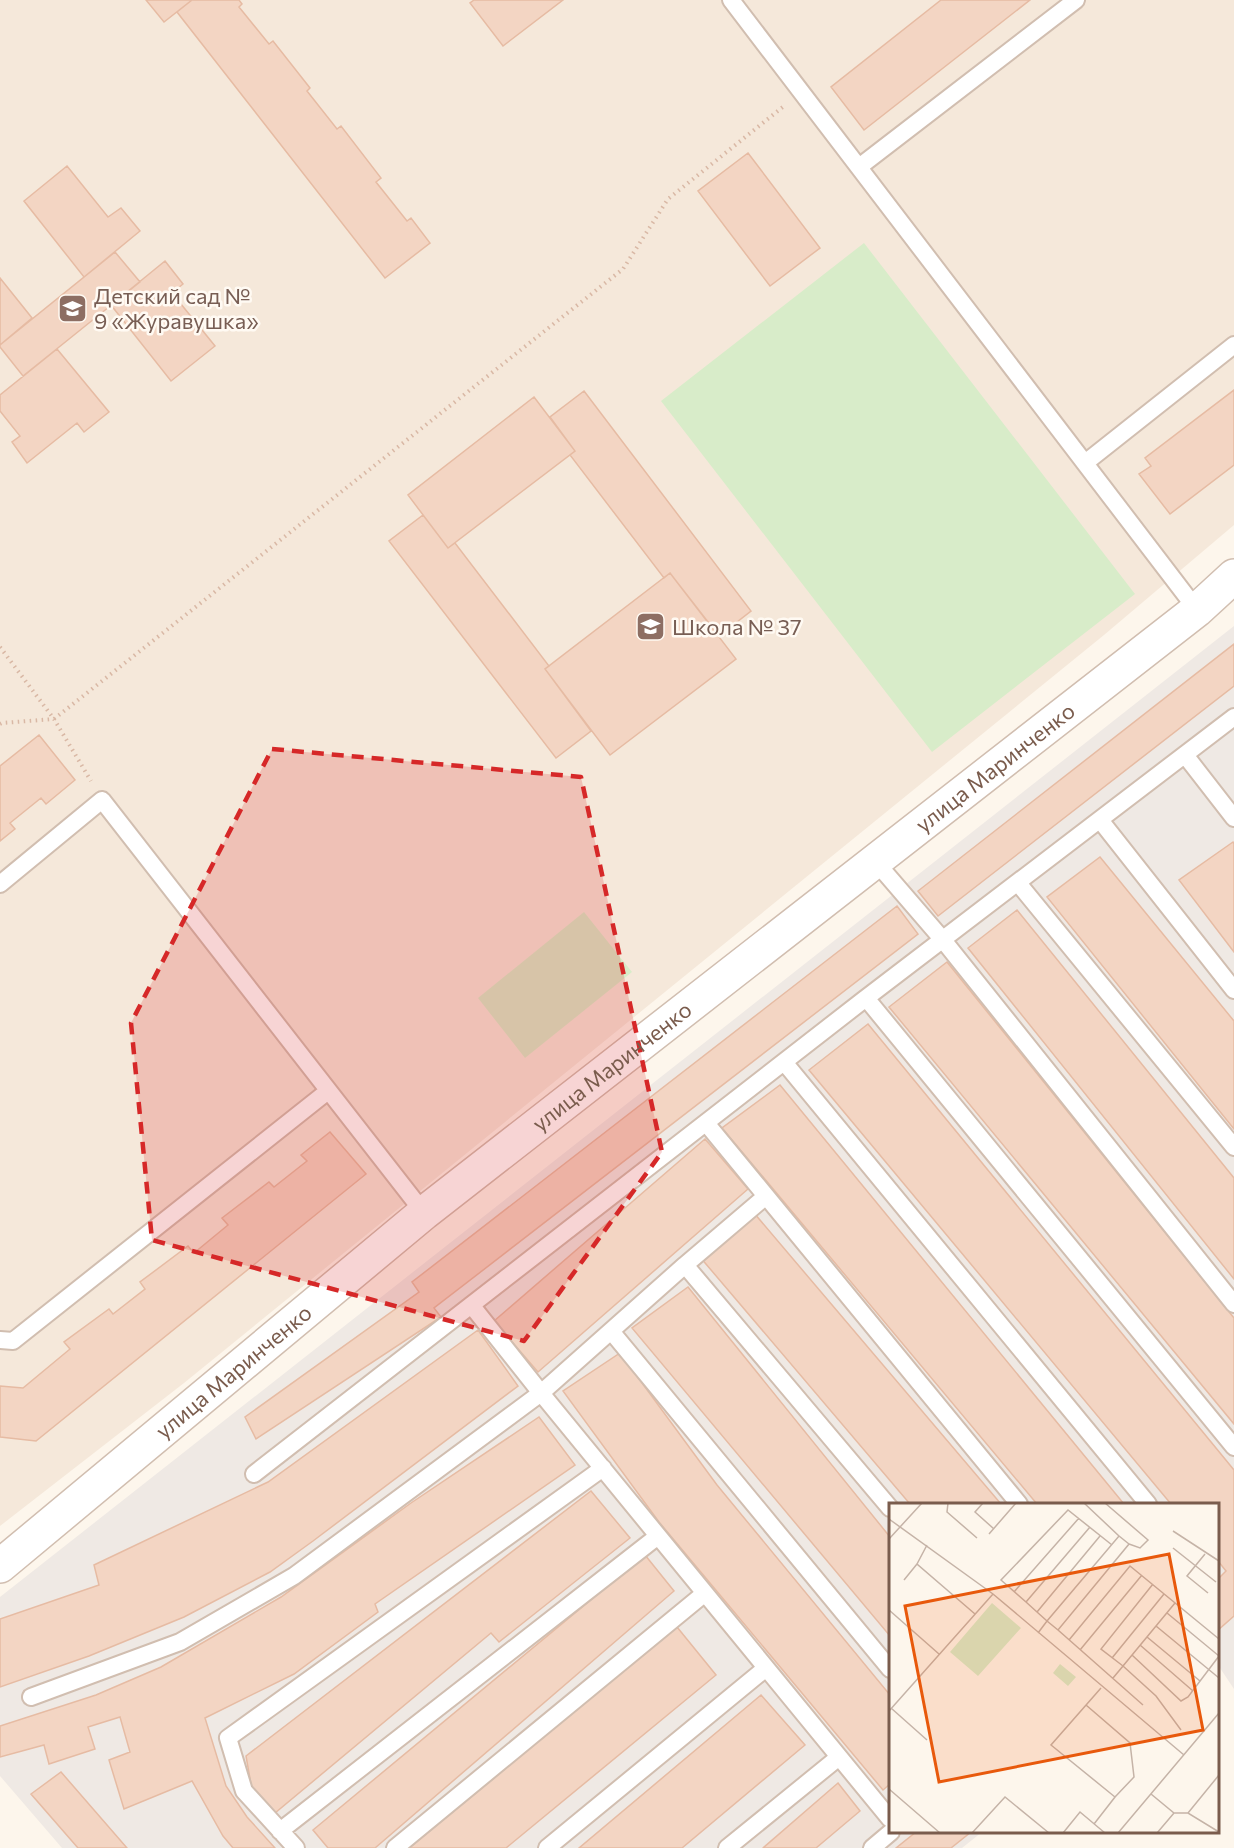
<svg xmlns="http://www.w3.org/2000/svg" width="1234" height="1848" font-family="Commissioner,sans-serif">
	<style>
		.residential { fill: #f5e8da }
		.industrial { fill: #efe9e4 }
		.green { fill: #d8ecc9 }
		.building { fill: #f3d5c3; stroke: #e6bba3; stroke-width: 1.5 }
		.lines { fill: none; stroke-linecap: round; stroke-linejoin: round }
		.service-casing { stroke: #d1beb0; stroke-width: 20 }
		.minor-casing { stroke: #d1beb0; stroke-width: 36 }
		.path { stroke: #d9b8a5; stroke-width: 4; stroke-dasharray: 1.5 4.5; stroke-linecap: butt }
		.service { stroke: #fff; stroke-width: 16 }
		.minor { stroke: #fff; stroke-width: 33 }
		.marked { fill: #d62828; fill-opacity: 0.2; stroke: #d62828; stroke-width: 4.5; stroke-dasharray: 12 8; stroke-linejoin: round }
		.labels { text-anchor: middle; stroke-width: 5; stroke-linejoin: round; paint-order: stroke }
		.education-label { font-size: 22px; fill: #785e54; stroke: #fffaf3; text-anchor: start }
		.street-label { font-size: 22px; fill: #7a5c4d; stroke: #fffaf3 }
		.inset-road { fill: none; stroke: #c5b3a7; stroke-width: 1.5 }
		.view { fill: #e8590c; fill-opacity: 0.15; stroke: #e8590c; stroke-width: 3 }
		.inset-edge { fill: none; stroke: #7a5c4d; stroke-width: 3 }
	</style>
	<rect width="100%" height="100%" fill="#fdf6ec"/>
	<path class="residential" d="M0 0H1234V525L1104 635 184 1383 0 1526Z"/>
	<path class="industrial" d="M1234 626V1689L1218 1665V1504H890V1832H982L962 1848H62L0 1776V1597Z"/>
	<path class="green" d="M864 243 1135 594 932 752 661 401Z
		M584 912 632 972 525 1058 478 998Z"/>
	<path class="building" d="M146 0H192L164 22Z
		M192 0H239L242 4 239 7 269 44 273 41 310 88 307 91 337 129 341 126 381 178 376 182 407 221 411 218 430 243 385 278 177 12Z
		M474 0H563L503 46 470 3Z
		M941 0H1030L864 130 831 87Z
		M748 153 820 248 770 286 698 191Z
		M67 166 108 217 121 208 140 231 84 277 24 201Z
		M115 252 140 282 23 376 0 347V345Z
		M165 261 183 284 172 293 215 346 171 381 111 305Z
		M0 278 32 318 0 345Z
		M57 349 109 412 84 432 77 423 27 463 12 442 20 436 0 411V395Z
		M1234 390V465L1170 514 1139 474 1151 466 1145 458Z
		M584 391 751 611 719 636 670 573 664 578 570 455 575 451 550 417Z
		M534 397 575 451 448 548 408 495Z
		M423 515 448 548 455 543 549 666 545 669 591 731 556 758 389 541Z
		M670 573 736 659 610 755 545 669Z
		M1234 644V686L938 916 918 891Z
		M39 735 75 780 46 804 41 798 10 823 15 829 0 841V766Z
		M1233 842 1234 844V952L1179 880Z
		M1100 857 1234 1021V1129L1047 897Z
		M897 906 918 934 434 1308 441 1317 256 1439 245 1417 419 1292 412 1282Z
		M1017 910 1234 1178V1279L968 948Z
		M947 962 1234 1318V1424L889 1007Z
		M868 1024 1234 1470V1616L1218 1630V1579L1226 1571 1218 1561V1504H1171L809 1070Z
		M780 1085 1124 1504H1037L722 1128Z
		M330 1132 366 1174 36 1441 0 1437V1386L23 1388 70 1349 64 1342 109 1309 113 1314 145 1289 140 1282 188 1246 194 1253 228 1225 222 1218 269 1182 274 1187 307 1161 301 1155Z
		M705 1139 748 1189 538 1372 494 1321Z
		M754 1213 1001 1504H910L700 1257Z
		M688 1287 890 1537V1636L632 1328Z
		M478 1330 518 1386 313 1541 270 1572 184 1617 89 1656 0 1687V1619L99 1585 94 1565 268 1482Z
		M620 1353 717 1485 890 1695V1784L883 1790 659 1522 563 1391Z
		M539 1417 575 1465 375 1604 378 1612 294 1674 205 1718 226 1786 247 1817 275 1848H233L223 1836 192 1781 124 1809 109 1760 130 1752 120 1717 88 1727 95 1749 49 1764 44 1745 0 1757V1726L96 1695 161 1667 281 1597 411 1503Z
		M591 1491 630 1538 499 1642 491 1633 275 1813 252 1790 246 1756Z
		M645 1555 674 1591 375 1848H328L313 1830Z
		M677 1627 716 1675 506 1848H409Z
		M761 1695 805 1745 682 1848H579Z
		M61 1772 127 1848H78L31 1794Z
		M838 1783 860 1811 816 1848H763Z
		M916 1832H971L951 1848H896Z"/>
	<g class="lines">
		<defs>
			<path id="service" d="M731 0 1197 610
				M859 167 1076 0
				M1085 463 1234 345
				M1234 717 866 998 1234 1447
				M1185 755 1234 818
				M1100 820 1234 990
				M875 861 943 940 1234 1304
				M1018 883 1234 1147
				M0 884 102 800 424 1213
				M784 1062 1148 1504
				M706 1123 1019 1504
				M685 1265 766 1196
				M472 1306 541 1393 685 1265 890 1508
				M611 1331 890 1669
				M0 1340 13 1341 328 1091
				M254 1474 866 998
				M31 1697 180 1642 294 1576 541 1393 890 1819
				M280 1831 658 1536
				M296 1848 244 1791 228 1738 603 1468
				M395 1848 705 1593
				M547 1848 766 1668
				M727 1848 839 1757
				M872 1848 891 1832"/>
			<g id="minor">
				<path id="s1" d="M0 1566 424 1213 1197 610 1234 576"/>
			</g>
		</defs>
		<use href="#service" class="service-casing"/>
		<use href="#minor" class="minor-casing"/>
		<path class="path" d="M0 647 54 719 623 269 668 199 784 106
			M0 724 2 723 54 719 91 781"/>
		<use href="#service" class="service"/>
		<use href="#minor" class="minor"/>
	</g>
	<path class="marked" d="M272 749 581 777 662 1152 524 1341 152 1240 131 1023Z"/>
	<defs>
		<symbol id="school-square" viewBox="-11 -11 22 22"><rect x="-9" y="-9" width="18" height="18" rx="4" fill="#8d6e63" stroke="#fffaf3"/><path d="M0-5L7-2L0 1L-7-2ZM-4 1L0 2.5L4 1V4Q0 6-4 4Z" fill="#fff"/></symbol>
	</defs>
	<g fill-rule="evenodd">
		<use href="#school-square" x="56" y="292" width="33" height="33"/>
		<use href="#school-square" x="634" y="610" width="33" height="33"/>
	</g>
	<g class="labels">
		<g class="education-label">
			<text x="94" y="304">Детский сад №<tspan x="94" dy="25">9 «Журавушка»</tspan></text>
			<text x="672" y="635">Школа № 37</text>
		</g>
		<g class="street-label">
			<text dy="8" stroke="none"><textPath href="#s1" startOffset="1276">улица Маринченко</textPath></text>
			<text dy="8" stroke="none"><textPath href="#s1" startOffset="790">улица Маринченко</textPath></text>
			<text dy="8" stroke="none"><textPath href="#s1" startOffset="304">улица Маринченко</textPath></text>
		</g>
	</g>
	<g transform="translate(889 1503)">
		<rect width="330" height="330" fill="#fdf6ec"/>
		<path d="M103 100 132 125 89 173 61 149ZM171 161 187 174 179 183 164 170Z" fill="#d8ecc9"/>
		<path class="inset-road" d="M59 0 58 9 88 35M94 0 86 9 105 26M195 0 230 33M216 0 259 37 251 45 240 41M0 16 104 91 295 252M284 28 330 58M100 31 127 0M0 36 33 0M38 42 28 61 86 111M284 45 327 79M316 51 298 73 319 90M15 77 28 61M125 89 190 15M137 99 201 24M286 100 234 163 267 193 292 227M0 107 50 151M148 109 211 33M267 123 330 175M169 127 254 202M149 130 158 118 230 33 240 41 169 127 158 118 148 109 137 99 112 77 179 7 223 42M258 134 311 178M180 137 241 63 330 136M251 142 304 188M191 147 253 72M243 152 292 198 299 194 330 153 278 110M223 155 275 91M224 175 234 163 212 146 264 81M197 202 241 240 245 274 226 294M2 205 38 237M0 208 104 91M0 286 51 330M262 291 285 310H299L330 329M299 310 330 272M205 321 226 294 162 242 212 185M83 330 116 294 160 330M174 330 191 309 216 330M229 330 330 210M268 330 285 310"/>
		<path class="view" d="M280 51 314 227 50 279 16 103Z"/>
		<rect width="330" height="330" class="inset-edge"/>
	</g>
</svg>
